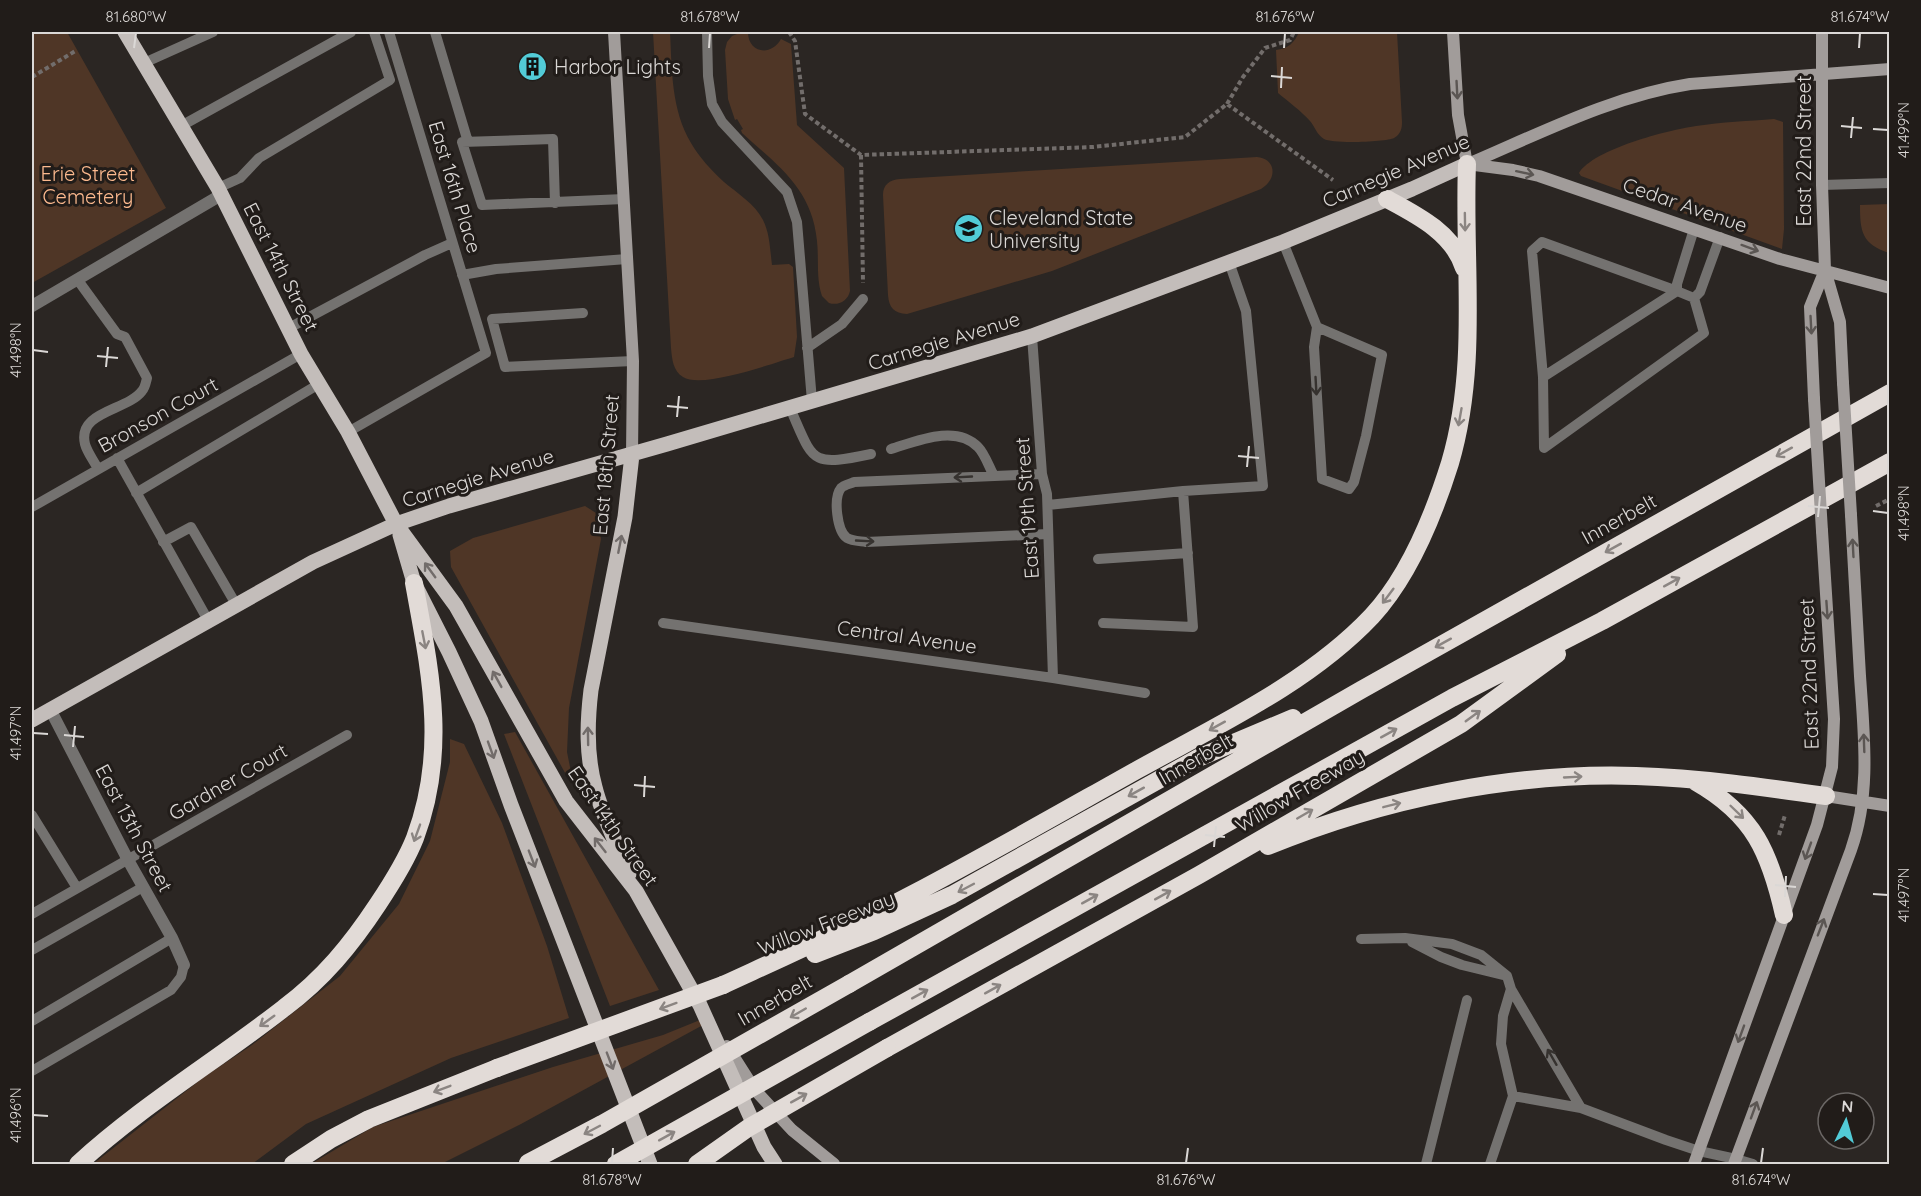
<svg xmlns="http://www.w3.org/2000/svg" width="1921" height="1196" font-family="Quicksand,sans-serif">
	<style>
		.green { fill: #4f3626 }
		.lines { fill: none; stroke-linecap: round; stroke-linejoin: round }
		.path { stroke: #726d6b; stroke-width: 4; stroke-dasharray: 4.5 3; stroke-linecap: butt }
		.lane { stroke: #747270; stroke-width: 10 }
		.street { stroke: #747270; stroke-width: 12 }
		.secondary { stroke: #a19c9a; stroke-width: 12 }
		.primary { stroke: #c3bdba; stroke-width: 15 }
		.highway { stroke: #e2dbd7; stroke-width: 18 }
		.secondary-bridge { stroke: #a19c9a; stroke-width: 12 }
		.highway-bridge { stroke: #e2dbd7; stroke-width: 18 }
		.oneway { stroke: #5b5653 }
		.oneway2 { stroke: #8b8582 }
		.oneway3 { stroke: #36322f }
		.oneway4 { stroke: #726c6a }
		.ticks { fill: none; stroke: #dbd8d6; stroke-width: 2 }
		.labels { text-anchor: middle; stroke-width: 6; stroke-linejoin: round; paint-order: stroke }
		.poi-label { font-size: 20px; fill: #dbd8d6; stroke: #211c19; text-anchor: start }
		.street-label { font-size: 20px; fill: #dbd8d6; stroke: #211c19 }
		.park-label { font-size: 20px; fill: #fcb98e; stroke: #211c19 }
		.neatline { fill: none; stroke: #dbd8d6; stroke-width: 2 }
		.ticks-label { font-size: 15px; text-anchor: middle; fill: #dbd8d6 }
	</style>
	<rect width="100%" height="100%" fill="#2b2623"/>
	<path class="green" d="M32 32H67L166 208 32 283Z
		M653 32H670C672 70 671 109 691 143 699 157 712 171 724 182 737 193 755 204 763 220 770 234 770 250 772 265L789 264 793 267 797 337 794 357C771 364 702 389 683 377 673 371 672 359 671 348Z
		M742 32H748C748 53 771 57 781 39L791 44 797 125 844 168 850 291C848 301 838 306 829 303L822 296C816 279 819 259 817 241 812 188 777 165 742 133L741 130 743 129 737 119 735 120 728 99 725 50 727 42 732 36Z
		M1299 32H1397L1402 122C1402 128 1401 134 1394 138 1387 142 1332 144 1324 139 1317 135 1315 127 1310 121 1301 111 1289 102 1278 93L1276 50C1288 49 1295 42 1299 32Z
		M1774 119 1783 122 1784 229 1782 249 1581 176 1579 173C1594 149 1668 130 1696 126 1722 122 1749 121 1774 119Z
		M1257 157C1277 159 1277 180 1261 189L1052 271 907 314C894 313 889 308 888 295L883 195C883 185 889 180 900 179Z
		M1889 204H1890L1889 253C1862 244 1860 232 1860 205Z
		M585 506 596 513 601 539 569 708 567 752 572 777 569 780 451 567 450 551 473 538Z
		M515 732 659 990 610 1006 504 734Z
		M450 739 464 744 502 823 547 946 569 1018 451 1058 306 1124 252 1164H93L204 1077 252 1045 340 976 399 904 430 841 450 762Z
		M700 1020 703 1025 521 1124 441 1164H311L373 1127 553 1067 663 1035Z"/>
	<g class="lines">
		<path class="path" d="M789 32 795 41 805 114 861 155 1093 147 1185 137 1227 104 1333 180
			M32 77 77 50
			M1227 104 1243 77 1265 48 1290 40 1294 32
			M861 155 863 283
			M1876 506 1890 499
			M1779 835 1785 815"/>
		<path class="lane" d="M435 32 468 142
			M707 32 708 76 712 104 722 122 787 192 797 222 812 401
			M144 63 213 32
			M181 126 351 32
			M1822 185 1890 183
			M218 188 240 178 259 158 390 80 374 32
			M555 203 553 139 462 142 482 205 624 199
			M1694 229 1677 284V291L1694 298 1700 292 1720 237
			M1283 242 1317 327 1314 347 1322 479 1349 489 1354 482 1366 436 1382 355 1317 327
			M462 275 496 269 627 259
			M77 279 117 334 125 337 147 378C146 382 145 388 142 391 127 411 77 411 85 444 87 452 94 461 98 469
			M1677 291 1543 377 1544 448 1704 333 1694 298
			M583 313 492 319 505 367 633 361
			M289 328 425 255 452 243
			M1032 336 1042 474 1047 494 1053 678
			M807 348 842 324 863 299
			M1543 377 1532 251 1542 242 1677 291
			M790 408C814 462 809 467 871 454
			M348 432 486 353 389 32
			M891 449C917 441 956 424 978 447 985 454 989 467 994 476
			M117 458 209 622
			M1042 474 854 482C850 484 844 485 841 488 833 498 837 531 847 538 852 541 859 541 866 542L1048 534
			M136 493 319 384
			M1048 505 1183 491 1263 486 1246 311 1229 262
			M32 507 301 354
			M163 542 191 527 237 606
			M1098 559 1188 553
			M663 623 1053 678 1145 693
			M1103 623 1193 627 1183 491
			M32 815 77 888
			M32 914 347 735
			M1361 939 1405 938 1452 944 1481 955 1507 976 1511 989 1581 1108
			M1412 942 1441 957 1462 965 1503 975
			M32 950 143 887
			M32 1021 172 938
			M32 1071 171 990 181 977 184 965
			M1513 1096 1581 1108 1666 1140 1699 1151 1736 1159 1753 1164
			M1426 1164 1467 1000
			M1490 1164 1513 1096 1501 1044 1503 1016 1511 989"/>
		<path class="street" d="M32 306 221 195
			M50 709 128 860 172 938 184 965"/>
		<path class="secondary" d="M614 32 633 361 632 455
			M1453 32 1458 115 1467 164
			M1822 32V185L1825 270 1840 322 1843 383
			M1467 164 1513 170 1539 176 1780 259 1890 288
			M1468 164C1541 133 1612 96 1690 84L1890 69
			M1814 399 1810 307 1825 270
			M1826 796 1890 806
			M727 1046 755 1090 792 1130 834 1164
			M1694 1164 1817 825 1832 767 1834 719 1822 531
			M1734 1164 1851 850C1871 794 1864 735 1860 676 1857 623 1854 569 1851 515"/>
		<path class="primary" d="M125 32 218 188 301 354 348 432 396 524 456 606 566 801 636 891 700 1005 764 1147 775 1164
			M400 535 414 583 449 652 481 721 511 805 650 1164
			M32 720 313 562 396 524 449 506 667 444 1032 336 1283 242 1412 189 1467 164
			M629 874C618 846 602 816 595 787 586 755 587 723 591 690L625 517 632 455"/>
		<path class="highway" d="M1387 199C1417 215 1453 233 1464 268
			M1696 782C1754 815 1770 853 1784 915
			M1268 846C1383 799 1511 772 1636 776 1700 778 1763 787 1826 796
			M815 954 874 931 952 895 1198 758 1293 718
			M849 984 1361 690 1890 393
			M723 985C786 956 849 928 911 895 987 855 1062 812 1137 770 1216 726 1309 683 1372 616 1409 576 1434 514 1450 463 1479 365 1463 264 1467 164
			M869 1022 1452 698 1602 621 1890 462
			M887 1048 1199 875 1461 724 1557 654
			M78 1164C141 1106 216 1061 284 1008 323 979 351 945 378 904 392 883 406 861 415 838 448 750 430 671 414 583
			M293 1164 331 1139 369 1119 497 1068"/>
		<path class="secondary-bridge" d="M1843 383 1851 515
			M1814 399 1822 531"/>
		<path class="highway-bridge" d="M497 1068 723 985
			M528 1163 602 1124 849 984
			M616 1164 869 1022
			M697 1164 748 1128 887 1048"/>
	</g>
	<defs><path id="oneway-shaft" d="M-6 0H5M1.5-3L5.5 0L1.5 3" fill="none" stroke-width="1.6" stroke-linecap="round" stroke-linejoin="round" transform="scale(1.5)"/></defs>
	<g class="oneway">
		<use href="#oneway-shaft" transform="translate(1457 90) rotate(87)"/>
		<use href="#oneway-shaft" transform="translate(1525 173) rotate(12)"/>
		<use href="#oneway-shaft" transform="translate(1750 248) rotate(20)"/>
		<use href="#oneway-shaft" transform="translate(1811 325) rotate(87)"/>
		<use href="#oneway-shaft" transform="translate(1853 548) rotate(-93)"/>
		<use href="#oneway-shaft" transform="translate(1827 610) rotate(86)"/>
		<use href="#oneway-shaft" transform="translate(1864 743) rotate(-92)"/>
		<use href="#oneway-shaft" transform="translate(1808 851) rotate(110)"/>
		<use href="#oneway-shaft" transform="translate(1821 927) rotate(-69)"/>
		<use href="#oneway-shaft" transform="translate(1741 1034) rotate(110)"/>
		<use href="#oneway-shaft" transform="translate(1754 1110) rotate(-70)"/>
	</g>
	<g class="oneway2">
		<use href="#oneway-shaft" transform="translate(1465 222) rotate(89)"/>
		<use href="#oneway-shaft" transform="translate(1460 417) rotate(100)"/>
		<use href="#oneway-shaft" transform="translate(1784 452) rotate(151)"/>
		<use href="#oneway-shaft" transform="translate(1613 548) rotate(151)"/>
		<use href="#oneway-shaft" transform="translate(1672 582) rotate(-29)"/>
		<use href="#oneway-shaft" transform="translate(1388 596) rotate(127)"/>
		<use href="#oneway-shaft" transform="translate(424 640) rotate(79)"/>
		<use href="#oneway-shaft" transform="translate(1443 643) rotate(151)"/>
		<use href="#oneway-shaft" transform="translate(1473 716) rotate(-36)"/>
		<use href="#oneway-shaft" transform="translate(1217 726) rotate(151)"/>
		<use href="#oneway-shaft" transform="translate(1389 733) rotate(-29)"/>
		<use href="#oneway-shaft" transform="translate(1573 777) rotate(-3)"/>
		<use href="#oneway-shaft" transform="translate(1136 792) rotate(151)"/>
		<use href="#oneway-shaft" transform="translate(1392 805) rotate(-14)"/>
		<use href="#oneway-shaft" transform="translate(1737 812) rotate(44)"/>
		<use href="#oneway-shaft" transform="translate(1305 814) rotate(-30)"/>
		<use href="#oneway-shaft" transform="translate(417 833) rotate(110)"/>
		<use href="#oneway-shaft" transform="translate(966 888) rotate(152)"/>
		<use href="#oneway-shaft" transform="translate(1163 895) rotate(-29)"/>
		<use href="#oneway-shaft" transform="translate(1090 899) rotate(-29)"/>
		<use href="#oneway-shaft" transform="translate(993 989) rotate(-29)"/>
		<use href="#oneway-shaft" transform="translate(920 994) rotate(-29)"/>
		<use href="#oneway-shaft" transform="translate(668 1006) rotate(160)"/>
		<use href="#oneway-shaft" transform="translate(798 1013) rotate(150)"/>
		<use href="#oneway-shaft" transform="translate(267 1021) rotate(144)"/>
		<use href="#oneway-shaft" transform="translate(442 1089) rotate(159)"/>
		<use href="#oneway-shaft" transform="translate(799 1098) rotate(-29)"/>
		<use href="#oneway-shaft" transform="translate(592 1130) rotate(152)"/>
		<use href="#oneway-shaft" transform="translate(667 1136) rotate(-29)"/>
	</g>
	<g class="oneway3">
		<use href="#oneway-shaft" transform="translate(1316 386) rotate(87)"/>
		<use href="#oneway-shaft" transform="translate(963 477) rotate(177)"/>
		<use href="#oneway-shaft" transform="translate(865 541) rotate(3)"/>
		<use href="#oneway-shaft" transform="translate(1552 1057) rotate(-120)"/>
	</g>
	<g class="oneway4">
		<use href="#oneway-shaft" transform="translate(620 544) rotate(-79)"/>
		<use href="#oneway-shaft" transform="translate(430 570) rotate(-126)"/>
		<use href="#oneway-shaft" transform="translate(497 679) rotate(-119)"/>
		<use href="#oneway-shaft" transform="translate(588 736) rotate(-91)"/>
		<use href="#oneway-shaft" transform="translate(491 750) rotate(70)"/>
		<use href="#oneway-shaft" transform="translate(600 845) rotate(-128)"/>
		<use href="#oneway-shaft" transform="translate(532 859) rotate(69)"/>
		<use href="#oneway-shaft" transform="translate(610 1061) rotate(69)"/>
	</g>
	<path class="ticks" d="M134 48 136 33M709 48 710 33M1284 48 1285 33M1859 48 1860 33M1271 76 1292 78M1281 88 1282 67M1841 126 1862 128M1873 129 1888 130M1851 138 1853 117M33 350 48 352M97 356 118 358M106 367 108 347M667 406 688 408M677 417 679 396M1238 456 1259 458M1247 467 1249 446M1808 506 1829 508M1873 511 1888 513M1818 517 1820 496M33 733 48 734M64 735 84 737M73 747 75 726M634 785 655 787M644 797 645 776M1205 835 1225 837M1214 847 1216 826M1775 885 1796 887M1873 894 1888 895M1785 897 1786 876M33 1115 48 1116M612 1163 613 1148M1186 1163 1188 1148M1761 1163 1763 1148"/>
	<defs>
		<symbol id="building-disc" viewBox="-11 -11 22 22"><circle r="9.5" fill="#52cbd7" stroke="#211c19"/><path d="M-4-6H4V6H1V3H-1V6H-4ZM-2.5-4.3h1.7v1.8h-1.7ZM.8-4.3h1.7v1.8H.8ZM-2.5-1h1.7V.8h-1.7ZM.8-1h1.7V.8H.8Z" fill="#111"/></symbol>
		<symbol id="university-disc" viewBox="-11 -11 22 22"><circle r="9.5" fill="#52cbd7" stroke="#211c19"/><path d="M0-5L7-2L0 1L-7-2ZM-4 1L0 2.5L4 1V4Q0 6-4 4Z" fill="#111"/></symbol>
	</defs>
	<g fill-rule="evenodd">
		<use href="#building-disc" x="516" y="50" width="33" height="33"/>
		<use href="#university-disc" x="952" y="212" width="33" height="33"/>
	</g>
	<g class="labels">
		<g class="poi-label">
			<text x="554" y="74">Harbor Lights</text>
			<text x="989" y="225">Cleveland State<tspan x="989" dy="23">University</tspan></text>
		</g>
		<g class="street-label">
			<text transform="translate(1804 151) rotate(-90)" y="7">East 22nd Street</text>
			<text transform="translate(1396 171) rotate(-23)" y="7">Carnegie Avenue</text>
			<text transform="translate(455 187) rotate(73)" y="7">East 16th Place</text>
			<text transform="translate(1685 205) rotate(19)" y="7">Cedar Avenue</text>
			<text transform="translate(281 267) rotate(63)" y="7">East 14th Street</text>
			<text transform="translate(944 341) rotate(-17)" y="7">Carnegie Avenue</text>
			<text transform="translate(158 415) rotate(-29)" y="7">Bronson Court</text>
			<text transform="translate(606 465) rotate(-85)" y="7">East 18th Street</text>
			<text transform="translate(478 478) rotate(-17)" y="7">Carnegie Avenue</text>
			<text transform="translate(1027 508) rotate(-94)" y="7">East 19th Street</text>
			<text transform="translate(1619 519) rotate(-29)" y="7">Innerbelt</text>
			<text transform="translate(907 637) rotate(8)" y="7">Central Avenue</text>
			<text transform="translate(1809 674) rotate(-92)" y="7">East 22nd Street</text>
			<text transform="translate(1196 759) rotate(-30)" y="7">Innerbelt</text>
			<text transform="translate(228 782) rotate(-30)" y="7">Gardner Court</text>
			<text transform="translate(1300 791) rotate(-30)" y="7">Willow Freeway</text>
			<text transform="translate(613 826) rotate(55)" y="7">East 14th Street</text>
			<text transform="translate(134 828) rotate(62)" y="7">East 13th Street</text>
			<text transform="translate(826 923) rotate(-21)" y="7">Willow Freeway</text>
			<text transform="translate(775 1000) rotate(-30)" y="7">Innerbelt</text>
		</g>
		<g class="park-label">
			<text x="88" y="181">Erie Street<tspan x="88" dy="23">Cemetery</tspan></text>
		</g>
	</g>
	<rect width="1921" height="1196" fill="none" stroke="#211c19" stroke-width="66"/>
	<g transform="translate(1846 1121) rotate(5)"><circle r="28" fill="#211c19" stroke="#6b6765" stroke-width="1.5"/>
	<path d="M0-4.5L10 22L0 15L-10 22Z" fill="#52cbd7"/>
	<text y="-9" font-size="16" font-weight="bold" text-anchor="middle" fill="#dbd8d6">N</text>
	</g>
	<rect x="33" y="33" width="1855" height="1130" class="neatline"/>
	<g class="ticks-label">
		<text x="136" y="22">81.680°W</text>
		<text x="710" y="22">81.678°W</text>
		<text x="1285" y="22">81.676°W</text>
		<text x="1860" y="22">81.674°W</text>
		<text transform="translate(1904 130) rotate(-90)" y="5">41.499°N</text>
		<text transform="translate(16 350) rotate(-90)" y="5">41.498°N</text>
		<text transform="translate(1904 513) rotate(-90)" y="5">41.498°N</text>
		<text transform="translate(16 733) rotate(-90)" y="5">41.497°N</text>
		<text transform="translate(1904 895) rotate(-90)" y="5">41.497°N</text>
		<text transform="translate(16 1115) rotate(-90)" y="5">41.496°N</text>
		<text x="612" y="1185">81.678°W</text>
		<text x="1186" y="1185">81.676°W</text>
		<text x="1761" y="1185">81.674°W</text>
	</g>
</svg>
